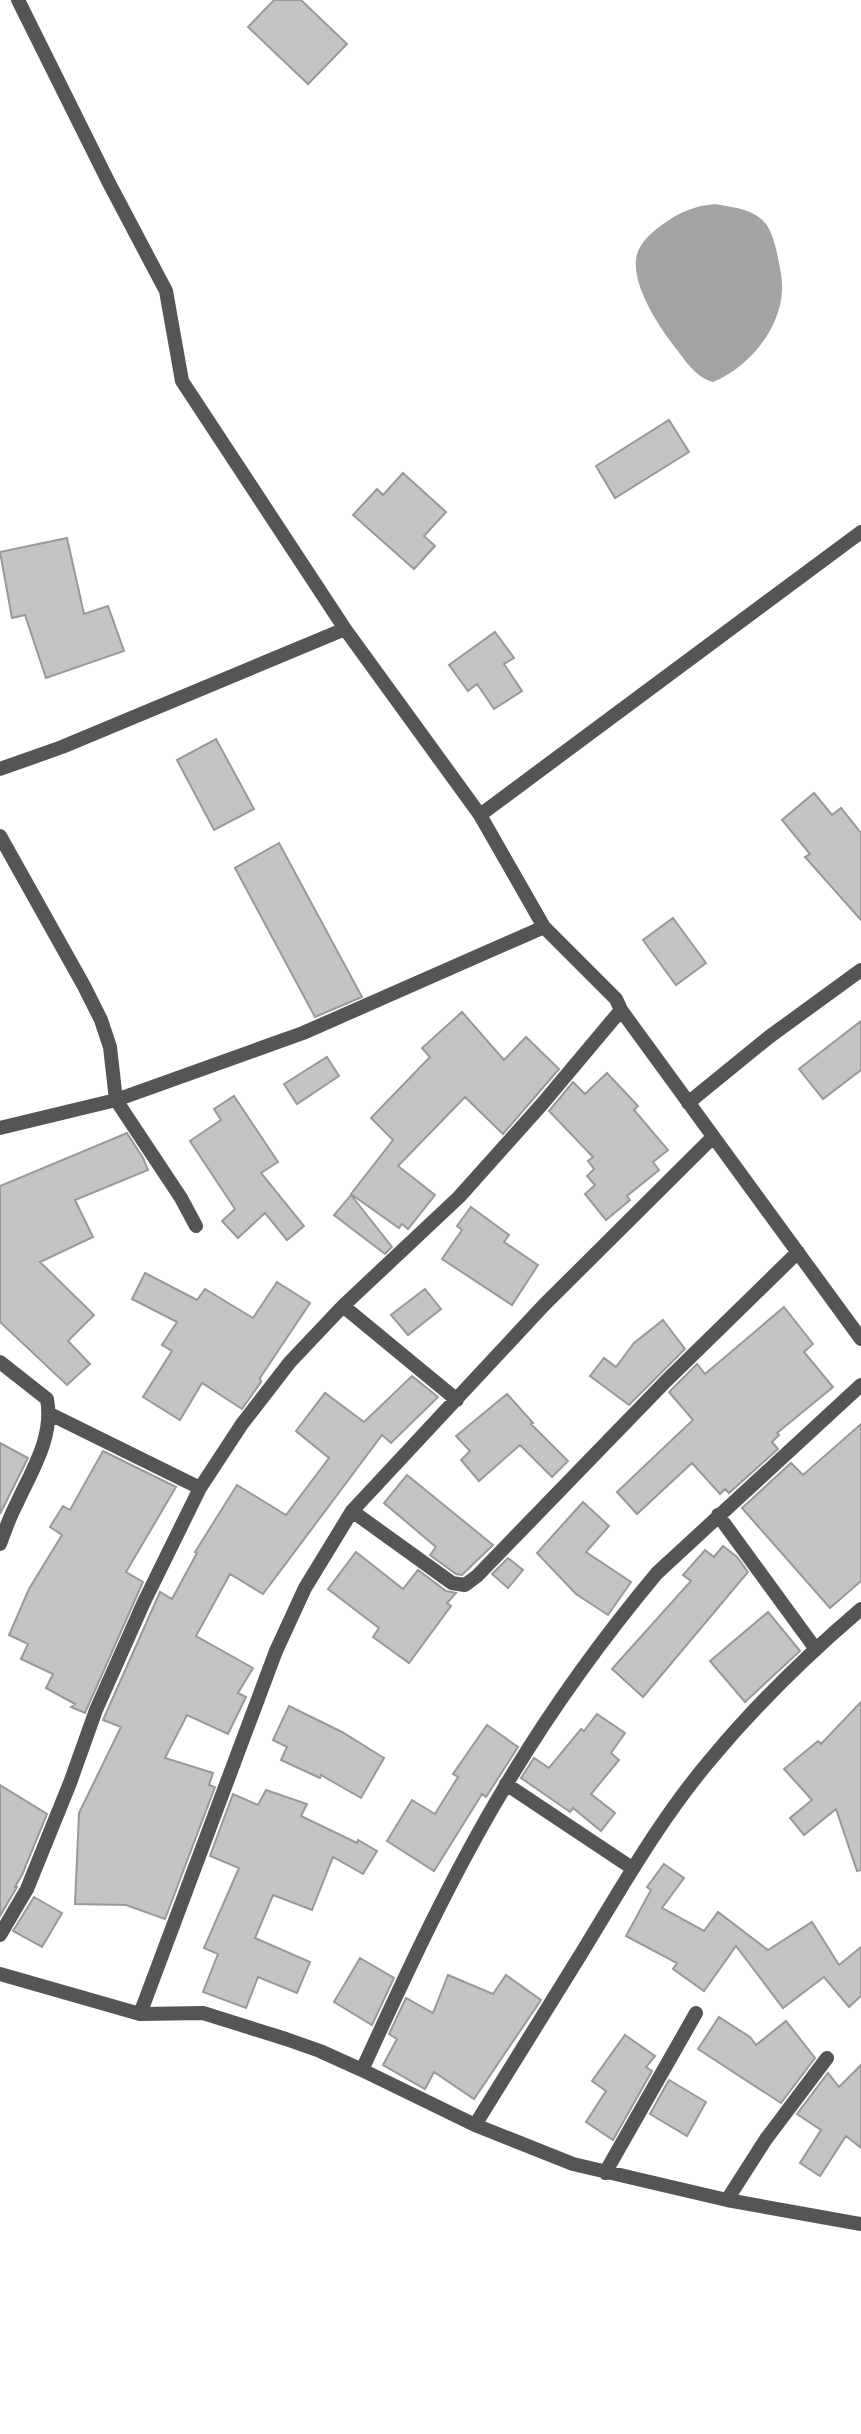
<svg xmlns="http://www.w3.org/2000/svg" width="861" height="2434" font-family="'Open Sans',sans-serif">
	<style>
		.water { fill: #a3a3a3 }
		.building { fill: #c4c4c4; stroke: #999; stroke-width: 2 }
		.lines { fill: none; stroke-linecap: round; stroke-linejoin: round }
		.minor { stroke: #555; stroke-width: 14 }
	</style>
	<rect width="100%" height="100%" fill="#fff"/>
	<path class="water" d="M715 204C730 207 749 208 761 219 771 227 774 241 777 253 779 264 783 279 782 291 780 330 748 368 713 382 695 377 685 360 674 346 658 325 633 287 636 259 638 243 653 231 666 222 682 211 695 206 715 204Z"/>
	<path class="building" d="M274 0H301L347 44 308 84 248 27Z
		M669 420 689 452 615 498 596 466Z
		M403 473 446 512 424 536 435 546 414 569 353 515 377 489 383 495Z
		M67 538 84 614 108 606 124 651 46 678 25 615 12 618 0 552Z
		M495 632 514 658 504 664 522 691 494 709 477 684 468 691 449 665Z
		M216 739 254 809 214 830 177 760Z
		M814 793 832 815 841 808 861 833V920L805 857 810 854 782 820Z
		M279 843 362 997 315 1017 235 868Z
		M673 918 706 963 676 985 643 940Z
		M462 1012 504 1060 526 1037 559 1069 503 1134 465 1097 398 1166 435 1195 408 1229 402 1224 399 1228 351 1194 393 1140 371 1118 430 1057 422 1048Z
		M861 1021V1070L823 1099 799 1069Z
		M327 1057 339 1076 297 1104 284 1084Z
		M607 1073 638 1106 634 1110 668 1150 653 1162 659 1170 627 1196 630 1200 606 1220 585 1194 595 1185 587 1176 594 1169 588 1161 593 1157 549 1111 573 1082 585 1094Z
		M234 1096 278 1162 261 1173 304 1226 287 1240 265 1213 238 1238 222 1221 235 1209 190 1141 221 1120 214 1109Z
		M127 1133 143 1158 148 1170 75 1200 93 1237 40 1262 94 1315 68 1341 90 1364 67 1385 0 1322V1186Z
		M351 1195 392 1247 385 1254 334 1215Z
		M471 1207 509 1235 504 1242 538 1265 512 1305 442 1259 462 1230 457 1226Z
		M145 1273 197 1300 205 1289 253 1318 277 1282 310 1303 260 1378 261 1382 242 1409 202 1383 180 1420 143 1397 172 1351 162 1345 177 1322 132 1299Z
		M425 1289 441 1309 408 1335 391 1315Z
		M784 1307 813 1344 804 1352 833 1387 777 1433 779 1435 772 1442 778 1449 729 1493 725 1489 720 1494 692 1463 637 1514 617 1492 693 1420 669 1392 697 1364 705 1374Z
		M663 1320 685 1349 629 1405 590 1376 604 1358 616 1367 634 1343Z
		M412 1376 438 1397 391 1443 382 1435 263 1594 230 1574 196 1636 253 1668 238 1693 246 1697 228 1734 187 1715 165 1758 213 1773 209 1785 215 1787 165 1919 126 1905 75 1904 79 1813 121 1727 103 1720 160 1592 172 1599 197 1553 195 1552 237 1485 286 1515 329 1458 296 1431 325 1393 364 1422Z
		M507 1394 533 1423 531 1424 568 1461 552 1477 520 1445 479 1481 461 1460 470 1451 456 1436Z
		M861 1424V1581L830 1608 742 1508 791 1463 803 1475Z
		M0 1443 28 1458 0 1514Z
		M103 1451 176 1487 126 1572 143 1582 85 1713 71 1707 75 1704 46 1688 53 1674 21 1659 28 1644 9 1635 29 1589 62 1535 50 1527 63 1506 70 1510Z
		M407 1475 493 1545 462 1575 456 1574 430 1555 436 1547 384 1503Z
		M583 1502 609 1526 586 1552 631 1582 608 1615 576 1594 537 1553Z
		M723 1546 737 1557 748 1572 643 1697 612 1669 691 1581 683 1575 705 1550 714 1557Z
		M356 1552 403 1589 418 1570 446 1591 456 1593 447 1603 451 1606 409 1663 373 1637 379 1628 328 1589Z
		M508 1558 523 1570 508 1588 492 1574Z
		M768 1612 800 1651 745 1702 710 1661Z
		M861 1702V1870L857 1871 836 1809 804 1835 790 1818 812 1800 784 1769 818 1741 821 1744Z
		M289 1706 342 1732 384 1758 361 1798 321 1775 320 1778 281 1760 287 1747 273 1740Z
		M597 1714 625 1733 611 1753 619 1760 591 1794 615 1813 601 1831 573 1808 570 1812 521 1778 534 1758 549 1768 581 1729 584 1731Z
		M487 1725 518 1747 486 1797 482 1794 434 1871 387 1841 412 1800 435 1814 458 1777 453 1774Z
		M0 1785 47 1814 22 1875 15 1887H17L0 1916Z
		M266 1790 307 1804 301 1816 357 1843 358 1840 377 1851 363 1874 333 1857 312 1910 273 1895 255 1938 310 1962 297 1993 258 1977 246 2008 203 1992 218 1954 204 1948 239 1868 210 1856 233 1794 258 1805Z
		M664 1864 684 1878 662 1908 704 1931 718 1912 768 1950 812 1922 839 1965 861 1947V1996L849 2007 824 1977 783 2008 736 1946 704 1991 673 1969 677 1963 626 1936 651 1890 647 1887Z
		M34 1897 62 1913 42 1947 13 1931Z
		M360 1958 394 1978 372 2025 334 2002Z
		M448 1975 493 1994 506 1975 541 2000 474 2099 434 2072 425 2089 383 2065 397 2039 389 2034 406 1998 433 2013Z
		M719 2017 750 2037 756 2045 786 2021 815 2058 781 2103 698 2049Z
		M625 2035 655 2056 646 2067 652 2071 613 2140 586 2122 606 2091 592 2081Z
		M861 2065V2148L846 2136 820 2176 800 2163 821 2130 797 2114 828 2073 839 2087Z
		M669 2080 706 2102 687 2136 650 2114Z"/>
	<g class="lines">
		<path class="minor" d="M18 0 109 183 166 291 182 381 345 629 480 815 544 927 616 999 621 1010 861 1339
			M0 769 62 747 345 629
			M480 815 861 532
			M0 836 84 986 101 1020 110 1047 116 1100 181 1198 196 1226
			M688 1103 769 1037 861 970
			M0 1128 116 1100 303 1033 544 927
			M343 1306 457 1400
			M0 1362 47 1399C54 1437 32 1470 17 1503 10 1516 5 1530 0 1544
			M50 1414 200 1488
			M352 1511 452 1583 465 1585 477 1576 666 1381 798 1252
			M718 1515 815 1648
			M506 1784 632 1868
			M0 1935 27 1889 70 1783 96 1710 144 1602 200 1488 242 1424 290 1362 343 1306 459 1197 543 1103 621 1010
			M0 1974 140 2014 203 2013 286 2039 320 2051 362 2070 475 2125 573 2164 727 2200 861 2224
			M140 2014 276 1651 305 1588 352 1511 544 1305 712 1138
			M362 2070C406 1974 451 1876 506 1785 550 1711 602 1639 657 1573L861 1385
			M475 2125C510 2068 546 2011 581 1954 622 1887 660 1819 711 1759 756 1705 807 1655 861 1609
			M605 2173 696 2013
			M727 2200 766 2139 827 2058"/>
	</g>
</svg>
